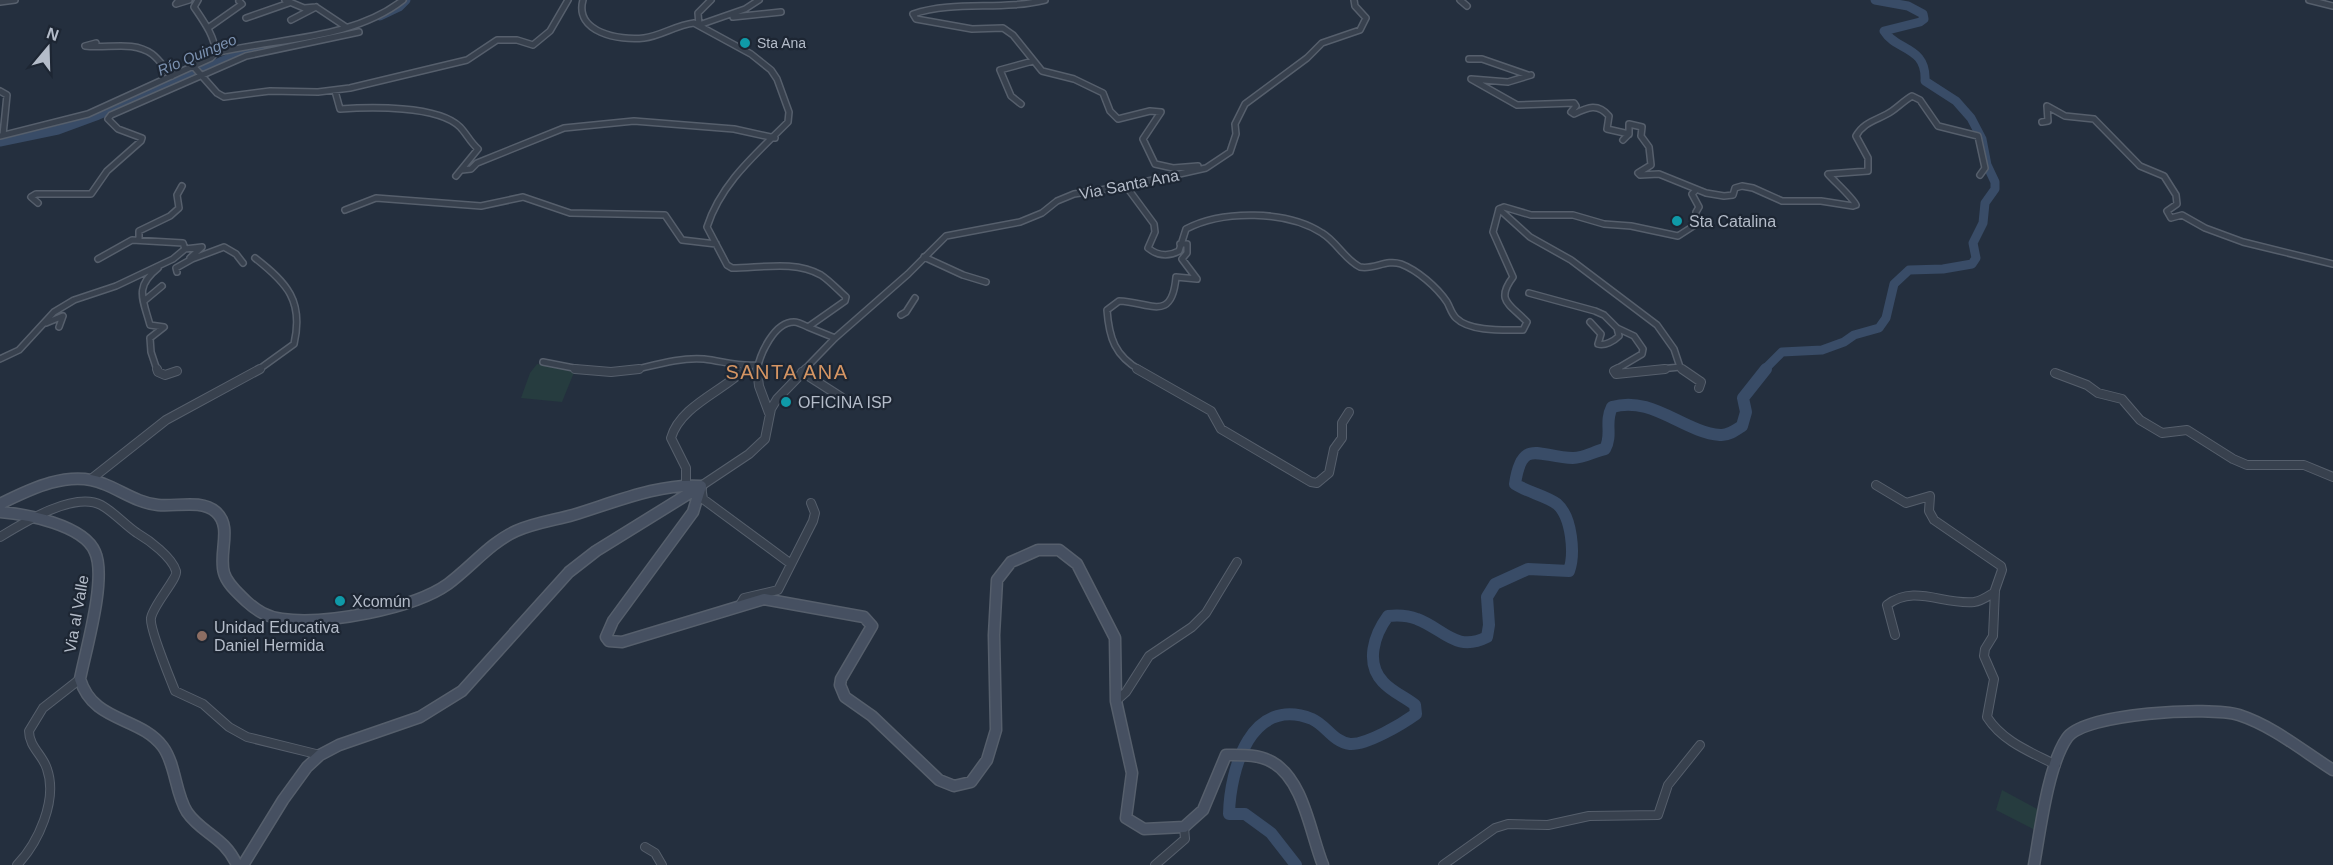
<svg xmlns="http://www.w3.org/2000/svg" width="2333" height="865" font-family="Helvetica,sans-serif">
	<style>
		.green { fill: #263c3f }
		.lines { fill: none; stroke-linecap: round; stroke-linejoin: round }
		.river-far1 { stroke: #394c67; stroke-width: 9 }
		.river { stroke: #394c67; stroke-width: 12 }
		.street-far1-casing { stroke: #565f6c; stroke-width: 8 }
		.street-casing { stroke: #565f6c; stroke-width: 10 }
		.secondary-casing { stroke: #565f6c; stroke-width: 13 }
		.street-far1 { stroke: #38414e; stroke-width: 5 }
		.street { stroke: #38414e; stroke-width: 8 }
		.secondary { stroke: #465061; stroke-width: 10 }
		.culture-dot { fill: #0f9aa8; stroke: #1d2633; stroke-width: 2 }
		.education-dot { fill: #8d6e63; stroke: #1d2633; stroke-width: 2 }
		.labels { text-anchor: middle; stroke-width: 4.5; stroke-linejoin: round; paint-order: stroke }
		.far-poi-label { font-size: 14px; fill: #b4bcc9; stroke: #1d2633; text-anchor: start }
		.far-water-label { font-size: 15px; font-style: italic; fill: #7c92b1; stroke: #1d2633 }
		.street-label { font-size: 16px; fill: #b4bcc9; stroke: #1d2633 }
		.poi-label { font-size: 16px; fill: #b4bcc9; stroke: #1d2633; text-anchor: start }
		.quarter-label { font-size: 20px; letter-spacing: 1.5px; fill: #d59563; stroke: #1d2633 }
	</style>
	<rect width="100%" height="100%" fill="#242f3e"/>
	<path class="green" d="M537 364 575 370 562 402 521 398 530 373Z
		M2002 790 2041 811 2035 830 1996 810Z"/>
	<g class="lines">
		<path class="river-far1" d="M380 16 399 7 406 0
			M0 142 58 130 96 116 248 50 270 45
			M1764 370 1782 352 1822 350 1844 342 1854 335 1879 328 1886 318 1894 284 1909 270 1943 269 1972 264 1976 258 1973 243 1983 223 1985 203 1995 189V182L1987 165 1982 139 1971 118 1956 101 1925 81C1927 46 1896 51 1884 31L1920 22 1924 19 1923 14 1908 6 1875 0"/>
		<path class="river" d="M1296 865 1271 833 1245 814H1229C1230 769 1251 695 1312 719 1326 725 1333 742 1350 744 1367 745 1402 724 1416 714L1415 705C1405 697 1392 692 1383 682 1365 663 1374 635 1388 616 1398 615 1407 615 1417 619 1444 629 1456 653 1487 637L1489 625 1487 597 1495 584 1528 569 1569 571C1575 554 1572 517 1557 504 1547 496 1527 492 1515 484 1522 436 1540 458 1573 458 1584 458 1595 451 1605 449 1613 434 1604 423 1612 407 1652 395 1683 432 1720 435 1728 436 1736 430 1742 426L1746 412 1743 398 1766 369"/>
		<defs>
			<path id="street-far1" d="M179 0 176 4 189 0
				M285 0 304 8 316 7 346 27
				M583 0C574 32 619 41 644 38 661 36 676 25 694 23L751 54 771 70 777 79 789 112 788 122C756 154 721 183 707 227L727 265 732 268C760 268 795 260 821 275 830 281 838 290 846 297L845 301 808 327C804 325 798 322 794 322 774 322 760 354 757 370
				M711 0 698 13 699 25 745 9 759 0
				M1045 0C1002 11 955 0 913 14L916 19 972 29 1003 28 1013 35 1042 71 1074 79 1103 93 1110 111 1118 119 1150 111 1161 112 1143 139 1155 164 1173 168 1198 166
				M1460 0 1467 6
				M2309 0 2333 6
				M0 2 15 0
				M733 17 781 12
				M246 18 289 3
				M291 20 316 7
				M208 28 242 4 239 1
				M96 43 85 46C107 49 133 40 152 54 160 60 165 69 172 76
				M216 53C277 38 352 40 403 0
				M1469 59H1482L1528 75
				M194 67 217 93 224 97 270 91 318 92 350 88 467 60 497 40H517L533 45 550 31 568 0
				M1531 75 1508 82 1471 79 1517 105 1574 103 1576 106 1571 112 1574 114C1588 107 1598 103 1609 116L1607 129 1629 134
				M0 91 7 95 3 135
				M335 91 340 109C369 107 438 105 460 127 466 133 470 142 478 149L456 176
				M1021 104 1011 96 1000 70 1033 61
				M2042 122 2048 121 2047 106 2065 116 2094 119 2140 166 2164 176 2176 195 2177 204 2167 211 2171 218 2182 215 2205 228 2243 242 2333 264
				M0 136 88 114 211 58 216 53C214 35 204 22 194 7L198 0
				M1623 140 1629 134V124L1642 127 1641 136 1649 147 1651 165 1638 173 1640 175 1659 174 1706 193 1724 196 1733 195 1735 188 1742 186 1753 188 1782 201H1821L1853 206 1856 205C1853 198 1835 182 1828 174L1868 171V158L1856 136C1864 121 1879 120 1892 111 1899 106 1905 100 1912 96L1920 100 1938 126 1978 136 1985 168 1980 175
				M462 170 471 169 477 163 564 128 634 121 734 129 775 138
				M1126 186 1154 224 1155 232 1148 248C1158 256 1168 257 1179 251L1186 229C1222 210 1287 210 1322 233 1337 242 1344 259 1360 267 1374 270 1386 259 1401 264 1417 270 1437 287 1447 302 1450 307 1451 313 1456 318 1470 332 1504 330 1523 330L1527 322C1510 304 1495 301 1513 277L1493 232 1499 209 1504 207 1531 215H1573L1604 224 1631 226 1678 236 1695 225 1696 212 1699 207 1692 194 1696 190
				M38 203 31 197 36 194H91L107 171 141 141 142 138 118 129 108 119 111 115 246 56 359 32
				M1499 209 1530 237 1571 260 1657 325 1674 349 1680 367
				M345 210 376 198 481 206 523 197 570 213 665 215 682 240 716 244
				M139 239V231L170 216 179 208 177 195 182 186
				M185 249 202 247 190 258 192 259 224 247 236 254 243 263
				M924 257 963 275 986 282
				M255 258C287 283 304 301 294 344L258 370
				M177 272 176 268 192 259
				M1529 293 1595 311 1604 315 1617 328 1634 336 1643 349 1642 354 1615 370
				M144 301 162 286
				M901 315 906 312 915 298
				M1590 322 1601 334 1598 344C1605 346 1614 341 1619 336L1617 328
				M46 323 63 316 59 327
				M808 327 835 338
				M0 359 19 350 54 312 74 300 116 286 173 259 185 249 183 243 132 240 98 259
				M543 362 584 370
				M157 370 151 352 150 338 164 327 150 325C143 299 134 287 158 268
				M633 370C655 365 681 357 704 359 722 361 739 367 757 365
				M744 370 748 366
				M804 370 835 338 908 274 946 236 1020 222 1042 213 1057 201 1074 194 1126 186 1206 168 1230 152 1236 134 1235 124 1245 104 1307 58 1322 43 1360 30 1366 18 1355 6 1354 0
				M1140 370C1115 356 1109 338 1107 310L1119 301C1150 302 1172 323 1176 277L1197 279 1182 259 1187 253V244H1180
				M1651 370 1680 367 1684 370"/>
			<path id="street" d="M157 369 158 372 165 375 177 371
				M575 369 611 372 639 369
				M757 369 759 386 769 413
				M1137 369 1211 411 1221 429 1311 482 1317 483 1329 473 1334 449 1342 438V423L1349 412
				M1618 369 1614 371 1616 374 1665 369
				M1682 369 1701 382 1699 388
				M802 372 841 397
				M2055 373 2087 385 2098 393 2122 399 2140 420 2162 433 2187 430 2233 459 2247 465H2304L2333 477
				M90 480 166 420 260 369
				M686 485V468L671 438C680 406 723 391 745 369
				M1876 485 1906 503 1930 496 1929 511 1934 520 2001 566 2002 570 1995 590 1993 636 1985 649 1984 656 1994 679 1987 717C2003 742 2031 752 2056 765
				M0 537C23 523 74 491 101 505 114 512 125 525 137 533 149 540 172 557 176 571 178 578 153 605 151 618 149 628 170 678 175 691L203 704 229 727 247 737 320 755
				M791 564 703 499 701 486 749 454 765 439 771 409 777 399 806 369
				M740 605 744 598 778 590 813 521 815 513 811 503
				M1895 635 1887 605C1914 584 1943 605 1974 602 1982 601 1988 596 1995 592
				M1116 701 1126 692 1149 656 1192 627 1206 613 1237 562
				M645 847 655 853 662 865
				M17 865C38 843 58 800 47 769 43 755 29 747 29 731L43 708 80 679
				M1155 865 1185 839 1184 827
				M1443 865 1495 828 1508 824 1548 825 1589 816 1658 815 1668 785 1700 745"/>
			<path id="secondary" d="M701 486 693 512 613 621 606 637 609 641 622 642 764 599 864 617 872 626 841 679 840 685 845 697 872 716 939 780 954 786 971 782 987 760 996 730 994 635 997 580 1011 562 1038 550H1059L1077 564 1115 638 1116 701 1132 773 1126 818 1144 829 1184 827 1203 810 1226 755C1241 755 1258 754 1272 762 1304 780 1310 833 1323 865
				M0 504C30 489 70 469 104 484 122 491 138 503 158 505 176 507 201 499 216 512 233 527 218 553 224 573 227 584 238 593 246 601 257 611 267 617 282 619 325 625 413 609 448 584 471 567 491 542 516 531 534 523 555 520 573 515 613 503 659 483 701 486
				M0 512C26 514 84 525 95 552 107 578 86 649 80 679 93 723 140 716 163 747 176 765 175 793 187 812 202 834 224 836 237 865
				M243 865 283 800 307 767 320 755 339 745 420 717 462 691 569 572 596 551 701 486
				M2034 865C2040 832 2048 765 2067 738 2084 713 2210 706 2239 715 2273 726 2303 751 2333 770"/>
		</defs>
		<use href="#street-far1" class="street-far1-casing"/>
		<use href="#street" class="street-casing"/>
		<use href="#secondary" class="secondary-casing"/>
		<use href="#street-far1" class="street-far1"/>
		<use href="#street" class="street"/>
		<use href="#secondary" class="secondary"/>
	</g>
	<g class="culture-dot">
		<circle cx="745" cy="43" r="6"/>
		<circle cx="1677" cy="221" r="6"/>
		<circle cx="786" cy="402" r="6"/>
		<circle cx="340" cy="601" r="6"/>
	</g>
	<circle class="education-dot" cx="202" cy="636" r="6"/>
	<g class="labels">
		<g class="far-poi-label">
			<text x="757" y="48">Sta Ana</text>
		</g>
		<g class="far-water-label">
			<text transform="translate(197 55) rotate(-23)" y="5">Río Quingeo</text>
		</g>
		<g class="street-label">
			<text transform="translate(1129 184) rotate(-11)" y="6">Via Santa Ana</text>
			<text transform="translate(76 614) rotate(-80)" y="6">Via al Valle</text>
		</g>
		<g class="poi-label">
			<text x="1689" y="227">Sta Catalina</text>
			<text x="798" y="408">OFICINA ISP</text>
			<text x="352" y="607">Xcomún</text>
			<text x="214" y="633">Unidad Educativa<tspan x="214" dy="18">Daniel Hermida</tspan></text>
		</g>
		<g class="quarter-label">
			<text x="787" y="379">SANTA ANA</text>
		</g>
	</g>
	<g transform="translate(48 48) rotate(19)" stroke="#1d2633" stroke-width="4.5" paint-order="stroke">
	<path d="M0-4.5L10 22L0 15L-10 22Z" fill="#b4bcc9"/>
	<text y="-9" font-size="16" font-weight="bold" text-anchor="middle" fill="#b4bcc9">N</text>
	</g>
</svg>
